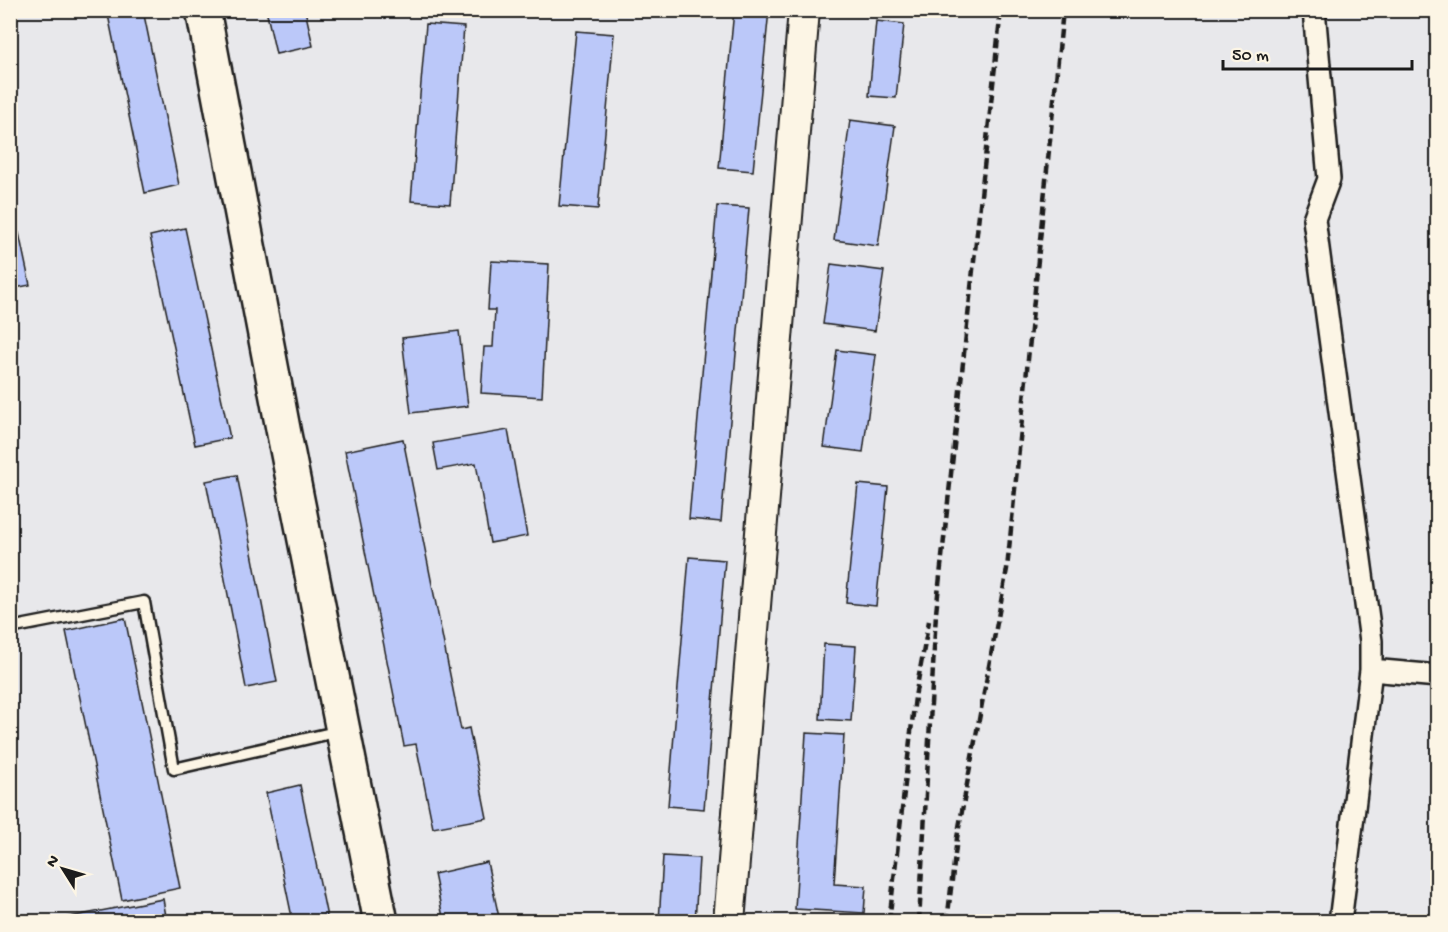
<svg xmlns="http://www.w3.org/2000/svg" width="1448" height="932" font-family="'Gochi Hand',sans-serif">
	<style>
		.building { fill: #bbc8f9; stroke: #1c1c1c; stroke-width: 1.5 }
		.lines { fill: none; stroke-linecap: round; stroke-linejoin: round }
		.service-casing { stroke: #1c1c1c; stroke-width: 15 }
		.minor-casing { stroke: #1c1c1c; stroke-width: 26 }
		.secondary-casing { stroke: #1c1c1c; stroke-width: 34 }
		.primary-casing { stroke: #1c1c1c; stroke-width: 38 }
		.service { stroke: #fcf5e5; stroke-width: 10 }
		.minor { stroke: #fcf5e5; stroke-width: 21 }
		.secondary { stroke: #fcf5e5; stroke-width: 30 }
		.primary { stroke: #fcf5e5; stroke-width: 33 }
		.rail { stroke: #1c1c1c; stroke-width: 4.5; stroke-dasharray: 9 4.5; stroke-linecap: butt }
	</style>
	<rect width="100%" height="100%" fill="#e8e8eb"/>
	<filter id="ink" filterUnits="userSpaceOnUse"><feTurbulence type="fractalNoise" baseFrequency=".0167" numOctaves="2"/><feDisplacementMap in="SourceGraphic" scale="12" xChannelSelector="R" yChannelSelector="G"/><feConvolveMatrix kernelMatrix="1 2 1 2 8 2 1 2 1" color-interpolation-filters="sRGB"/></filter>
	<g filter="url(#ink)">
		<path class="building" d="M107 10H143L179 185 145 193Z
			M266 10H305L313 46 276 54Z
			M734 10H769L753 171 719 168Z
			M876 21 904 24 896 98 869 96Z
			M426 24 464 27 450 204 411 201Z
			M576 31 614 34 598 209 559 206Z
			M850 120 895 126 878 246 834 240Z
			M717 206 749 208 721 522 689 519Z
			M185 228 230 438 195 445 150 236Z
			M19 233 30 285 10 289V235Z
			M491 261 549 264 542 397 481 393 484 347H493L495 310H488Z
			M831 264 884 271 875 331 823 324Z
			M459 331 468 406 411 413 402 338Z
			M837 350 876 355 863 452 824 447Z
			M508 430 527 536 490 543 476 463 438 470 433 443Z
			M403 439 461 730 469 728 487 818 433 828 416 744 404 746 345 451Z
			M237 475 277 682 246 688 206 481Z
			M858 484 888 487 876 606 846 603Z
			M689 557 725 560 704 809 668 806Z
			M125 618 180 888 122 900 66 631Z
			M824 644 856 646 851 721 820 719Z
			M806 733 844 735 834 884 866 886 864 913 795 909Z
			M300 785 328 922H293L266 793Z
			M663 856 699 858 695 922H659Z
			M487 862 500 922H444L434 874Z
			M163 899 167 922H59V919Z
			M788 918 850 922H788Z"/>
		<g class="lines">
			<defs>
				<path id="service" d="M10 628 144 602 174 769 340 731"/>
				<path id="minor" d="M1314 10 1329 179 1314 219 1371 641V670L1340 922
					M1371 670 1438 676"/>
				<path id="secondary" d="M729 922 804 10"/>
				<path id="primary" d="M203 10 284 434 381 922"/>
			</defs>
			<use href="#service" class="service-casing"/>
			<use href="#minor" class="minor-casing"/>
			<use href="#secondary" class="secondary-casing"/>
			<use href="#primary" class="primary-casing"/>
			<use href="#service" class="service"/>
			<use href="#minor" class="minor"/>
			<use href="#secondary" class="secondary"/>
			<use href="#primary" class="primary"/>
			<path class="rail" d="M889 922 915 697 929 621
				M919 922 936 613 1001 10
				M947 922 957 838 1007 569 1063 10"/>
		</g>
	</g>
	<rect width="1448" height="932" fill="none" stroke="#fcf5e5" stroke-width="36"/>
	<rect x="18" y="18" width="1412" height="896" fill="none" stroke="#1c1c1c" stroke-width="2" filter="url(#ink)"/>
	<g transform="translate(63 869) rotate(307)" stroke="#fcf5e5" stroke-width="4.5" paint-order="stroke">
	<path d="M0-4.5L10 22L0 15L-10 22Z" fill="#1c1c1c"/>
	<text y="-9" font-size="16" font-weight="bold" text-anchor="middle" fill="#1c1c1c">N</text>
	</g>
	<path d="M1223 60v9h189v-9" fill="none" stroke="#1c1c1c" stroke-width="3"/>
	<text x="1232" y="60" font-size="18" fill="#1c1c1c" stroke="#fcf5e5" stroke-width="4.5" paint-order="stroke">50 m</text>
</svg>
